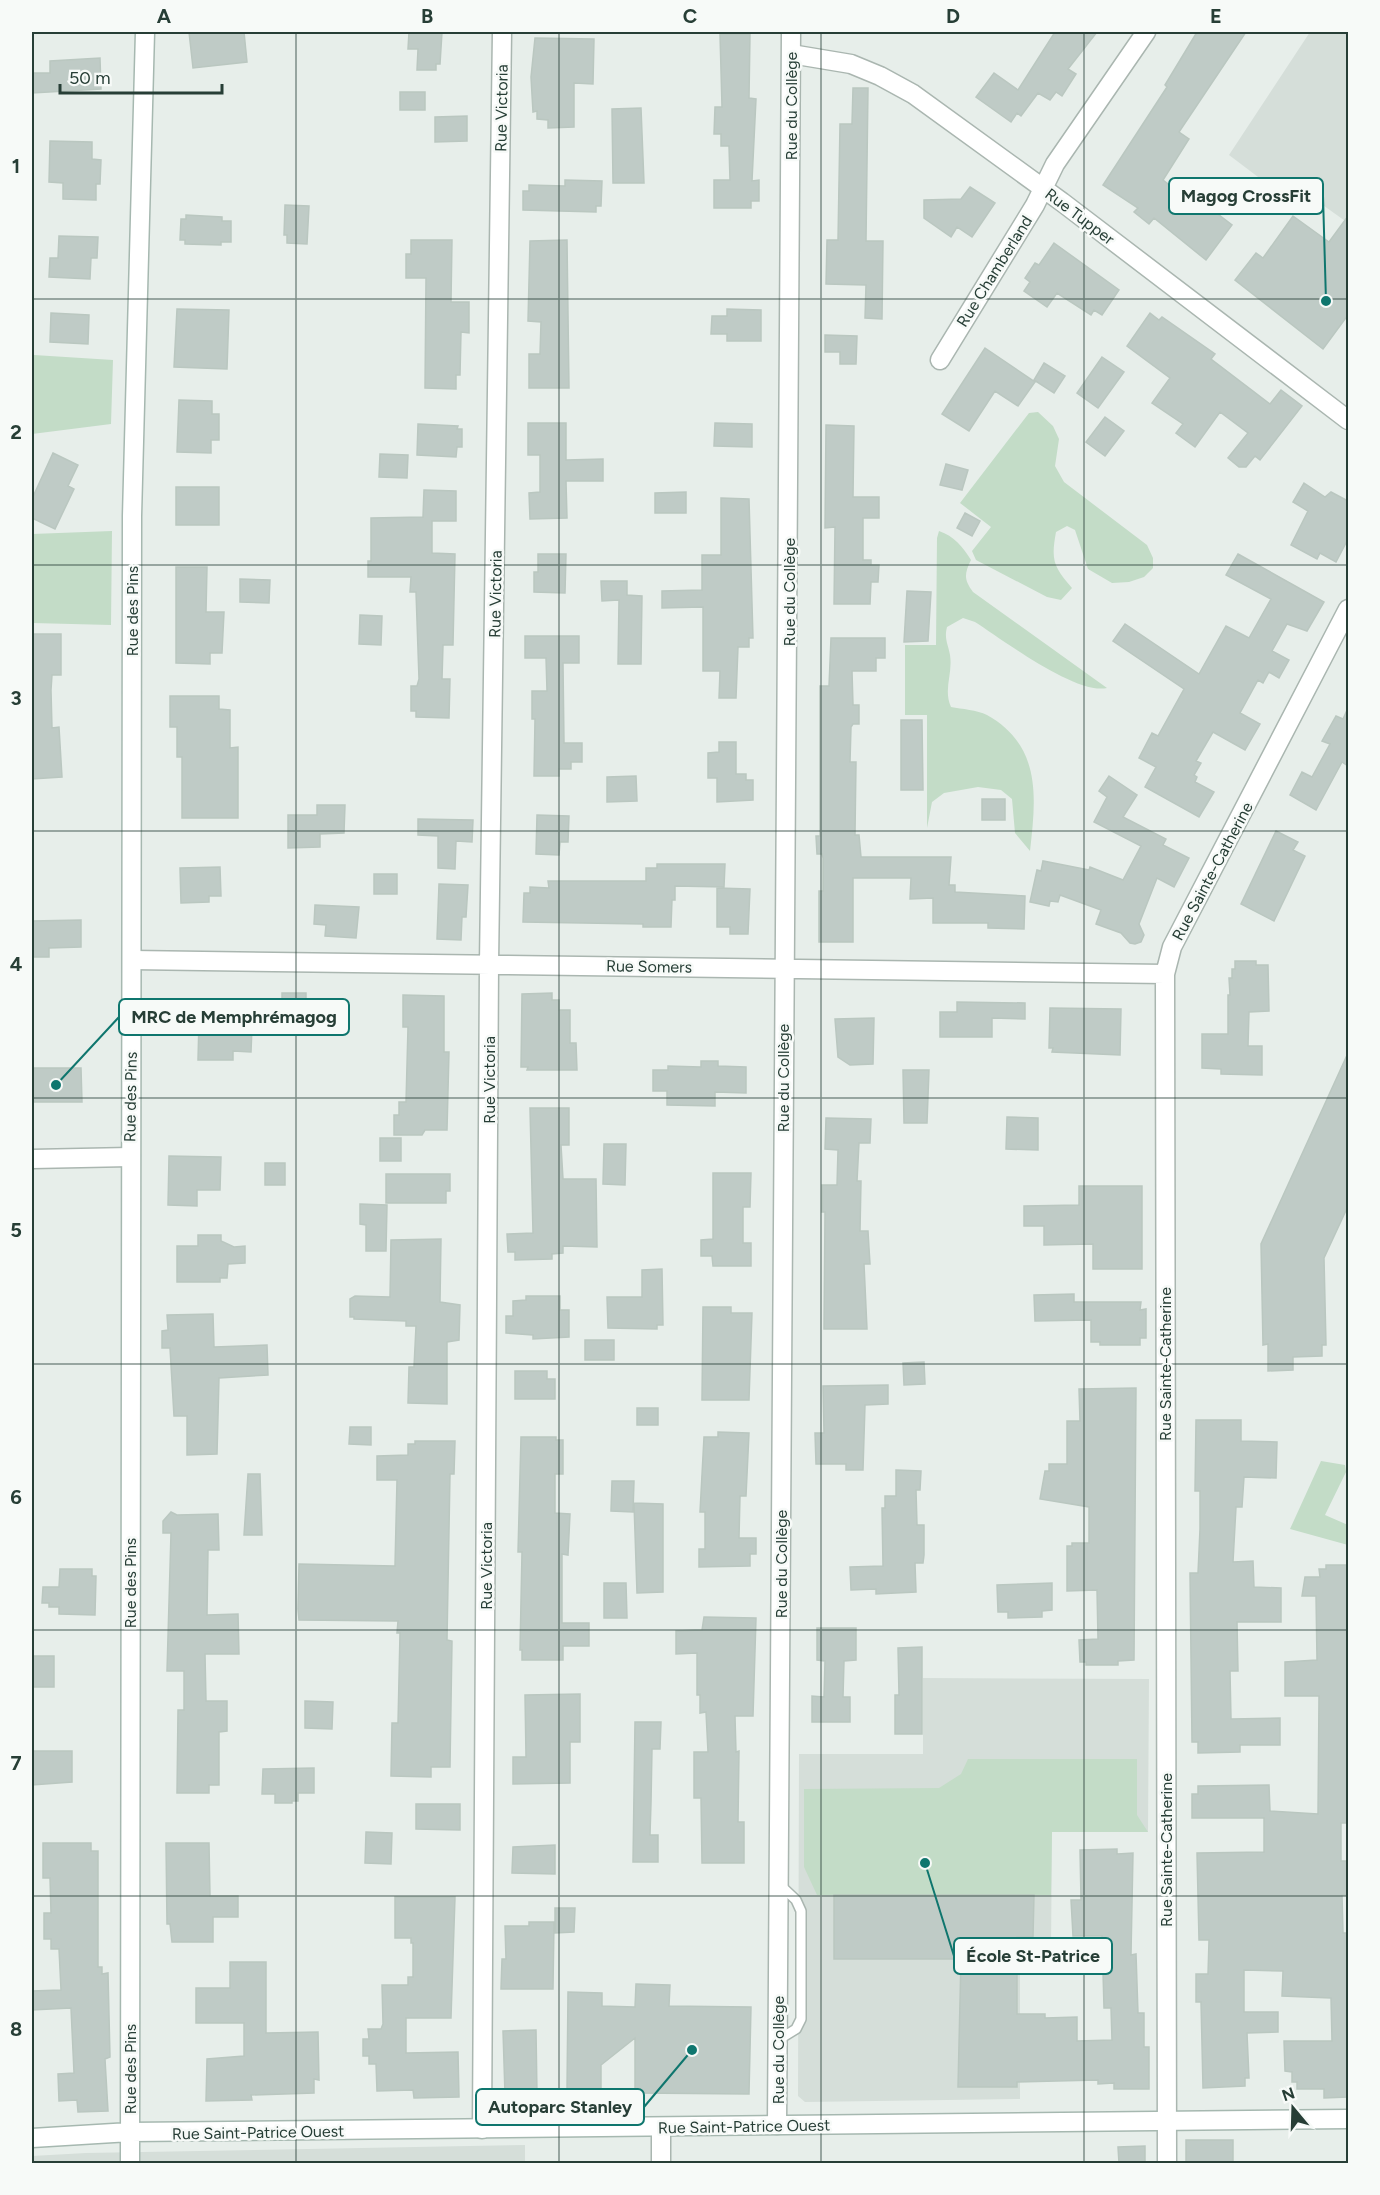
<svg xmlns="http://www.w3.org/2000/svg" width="1380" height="2195" font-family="Figtree,sans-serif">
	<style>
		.built { fill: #d5ded9 }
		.green { fill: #c3dcc7 }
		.building { fill: #bfcbc6; stroke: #bac7c0; stroke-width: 1.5 }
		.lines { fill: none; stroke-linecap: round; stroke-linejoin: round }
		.lane-casing { stroke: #aab6b0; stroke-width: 12 }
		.street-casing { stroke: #aab6b0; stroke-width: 21 }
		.secondary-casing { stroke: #a6b8b0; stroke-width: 21 }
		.lane { stroke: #fff; stroke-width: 9 }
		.street { stroke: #fff; stroke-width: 18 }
		.secondary { stroke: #fff; stroke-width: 18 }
		.grid { fill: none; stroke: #273e36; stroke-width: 1.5; stroke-opacity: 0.55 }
		.labels { text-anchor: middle; stroke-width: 5; stroke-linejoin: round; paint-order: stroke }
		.street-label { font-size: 16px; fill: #273e36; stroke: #f7faf8 }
		.leader { fill: none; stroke: #0f766e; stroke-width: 2 }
		.callout-dot { fill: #0f766e; stroke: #f7faf8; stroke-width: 2 }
		.callout { fill: #f7faf8; stroke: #0f766e; stroke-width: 2 }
		.callout-label { font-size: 18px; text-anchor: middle; font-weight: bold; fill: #273e36 }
		.neatline { fill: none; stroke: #273e36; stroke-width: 2 }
		.grid-label { font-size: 20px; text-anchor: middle; font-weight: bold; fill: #273e36 }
	</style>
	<rect width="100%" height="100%" fill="#e7eeea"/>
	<path class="built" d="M1310 32H1348V223L1299 188 1290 201 1229 155Z
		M923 1678 1149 1679 1148 1832H1052L1051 1950H1020V2099L805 2102 798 2096 799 1754H923Z
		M525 2145V2163L32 2164V2156L86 2153Z"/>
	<path class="green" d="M34 355 113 360 111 424 32 434Z
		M1038 412 1053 426 1059 439 1055 466 1064 482 1147 545 1153 558V568L1144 577 1129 582 1112 583 1088 569 1075 530 1067 526 1056 532C1051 560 1053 566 1072 588L1061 600 1047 597 976 560 972 551 991 527 960 503 1029 413Z
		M112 531 111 625 32 623V534Z
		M939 531C954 536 963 547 971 560 964 574 964 580 973 592L1107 688C1076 695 1003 640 975 622L963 618 947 627C944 639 948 644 950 655 953 674 943 689 951 707 962 709 977 710 987 715 1042 746 1036 798 1030 851L1015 833 1012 799 1001 790 978 787 944 793 932 802 927 828V715H905V645H936L937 538Z
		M1321 1461 1345 1465 1346 1472 1325 1515 1348 1525V1545L1290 1529Z
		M968 1759H1137V1815L1148 1832H1052L1051 1895H817L804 1867V1789L939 1788 961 1774Z"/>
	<path class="building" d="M189 32H244L247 62 193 68Z
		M409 32H442L440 64H436V70H417L418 49H408Z
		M1055 32H1097L1068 69 1076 74 1062 96 1056 92 1050 100 1038 93 1021 116 1017 113 1011 122 976 97 994 73 1018 90Z
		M1197 32H1246L1179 132 1189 139 1163 180 1202 210 1206 205 1232 225 1206 260 1154 218 1149 224 1134 212 1138 208 1103 185 1167 87 1165 85Z
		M720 34H750L749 98 756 99 752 181 759 180V201H751V208H714V180H730L729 146H721V134H714L715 107H722Z
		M535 38 594 39 593 84 574 83V127L548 128V120L537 119V111L533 112 531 77Z
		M100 58 101 89 32 93V73H50V61Z
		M853 88H868L866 241H883L882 319 865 318 866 285 826 284 827 240H838L840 124H852Z
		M400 92H425V110H400Z
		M641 108 644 183H613L612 109Z
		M467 116V141L435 142V117Z
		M50 141 92 142V159L101 160 100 184H96V200L63 199V183L49 182Z
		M565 180 602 181 601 206H596V212L523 210V191H529V185L565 186Z
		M970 187 995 203 972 237 957 227 951 237 924 218V200L961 199Z
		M285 205 309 206 307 244 287 243V235H284Z
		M186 215 222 217V221H231V242H221V245L185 244V240H180L181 219H186Z
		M1293 216 1329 242 1348 216V315L1323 349 1235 280 1256 253 1263 258Z
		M59 236 98 237 97 258H91L90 279 49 277 50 258H58Z
		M411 240H452L451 302H469V333L461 332 460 375H456V389L425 388 426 278H406V254H411Z
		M567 240 569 388H529V354H540L541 322 528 321 530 241Z
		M1054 243 1119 290 1102 315 1094 310 1091 315 1057 293 1047 307 1024 291 1030 282 1025 278 1035 263 1039 265Z
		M177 309 229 310 227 369 174 367Z
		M727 309 761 310V341H727V334H711L712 316H727Z
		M51 313 89 315 88 344 50 342Z
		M1150 313 1159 320 1162 317 1215 354 1211 359 1270 404 1281 390 1302 406 1260 460 1255 456 1246 467H1239L1228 458 1248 433 1220 412 1195 447 1176 433 1183 424 1152 403 1170 378 1127 346Z
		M825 335 857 336 856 364H840V352H825Z
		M985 348 1035 382 1018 406 995 391 969 431 942 414Z
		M1102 357 1124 372 1098 408 1077 393Z
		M1044 363 1065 376 1054 393 1034 380Z
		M179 400 212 401V414H219V440H211V453L177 452Z
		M1105 417 1124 431 1105 456 1086 442Z
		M528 423H566V460L603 459V481H566L567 518 530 519 529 493 540 492V455H528Z
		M715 423 752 424V447L714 446Z
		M418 424 458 426 457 429H462V447H457L456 457 417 455Z
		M826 425 854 426 853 497H879V518H863V560H871V565H879L878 582H871L870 604H834L835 527 825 528Z
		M53 453 78 465 68 486 74 489 55 529 32 518V499Z
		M380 454 408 455 407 478 379 477Z
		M946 464 968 470 962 490 940 485Z
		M1304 483 1325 497 1331 492 1348 501V539L1336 562 1320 553 1317 559 1291 545 1308 511 1293 502Z
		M176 487H219V525H176Z
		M424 490 456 491V521H432V553L455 554 453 645H443L442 679H450L449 718 416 717V711H411V686H417L419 679 416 592H410L411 577H368V561H371V518L423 517Z
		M686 492V513H655V493Z
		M721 498 749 499 753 638H749V647H738L736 698H719L720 671H703V607L662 608V591L702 590V555H721Z
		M965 513 980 521 972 536 957 528Z
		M538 554H566L565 593 534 592V572H538Z
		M1238 554 1324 602 1307 631 1287 624 1272 651 1289 660 1279 678 1269 672 1263 683 1258 680 1240 713 1260 724 1245 750 1213 732 1196 761 1201 763 1194 775 1197 777 1195 782 1214 792 1199 817 1145 787 1156 767 1139 758 1152 733 1158 736 1184 689 1113 641 1125 624 1199 674 1226 626 1249 638 1271 599 1226 575Z
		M176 567H207L206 612H224L222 653H210V664L176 663Z
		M240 579 270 580 269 603 240 602Z
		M601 581H627V595L642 596 641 664H618L619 600 602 601Z
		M907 591 931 592 928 641 904 642Z
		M360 615 382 616 381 645 359 644Z
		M32 634H61V675H52L51 690 52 728 59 727 62 777 32 779Z
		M525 636H579V663H563L564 743H582V762H571V769H559V776H534L535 719H532V691H547L546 658H525Z
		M831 638H885V658H876V671H852L853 705H859V724H853L851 727 850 762H856L855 835H859L861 857H951L949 885H955V892L1025 896 1024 929 988 928V923H933V898L910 899 911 878H853V942H819V891H823V858L822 854H817L816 836H820V686H829Z
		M170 696H219V709L230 710V748L238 747V818H182V757H177V727H170Z
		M1348 708V766L1342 762 1316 810 1290 795 1302 772 1312 777 1330 744 1322 741 1336 716 1343 719Z
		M901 720H922L923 790H901Z
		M719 742H736V774H746V780H753V800L717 802V778H708V753L719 752Z
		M636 776 637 801 607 802V777Z
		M1109 776 1137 795 1123 817 1166 839 1163 845 1189 858 1174 887 1157 878 1139 924 1144 935 1141 942 1135 944 1130 943 1121 933 1096 924 1101 910 1060 895 1058 902 1050 901 1049 906 1030 902 1037 870 1041 871 1043 861 1089 870 1090 867 1123 880 1141 846 1094 822 1107 797 1099 791Z
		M982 799H1005V820H982Z
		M317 805H345L344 833 320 834V847L288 848V815H317Z
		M537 815 569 816 568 842H560L559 855 536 854Z
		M418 819 473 820 472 842 456 841 455 869 438 868V836L418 835Z
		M1276 831 1298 842 1293 850 1305 856 1274 921 1241 904Z
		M657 864H725L724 887 675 886V900H672L671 927H643V924L523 922 524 893H530V887L549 888 548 881H646V868H657Z
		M220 867 221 896H209V902L181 903 180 868Z
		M374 874H397V894H374Z
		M439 884 468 885 466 917H462L461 940 437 939Z
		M717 888 750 889 748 934H730V927H717Z
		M315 905 359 907 356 938 325 936 326 925 314 924Z
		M81 920V947L49 948V957H32V921Z
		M1235 961H1256V965H1268L1269 1011 1249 1012 1248 1046H1262V1075L1221 1074V1069L1202 1068V1034H1228V995H1230L1229 978H1232V969H1235Z
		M282 993H306V1010H282Z
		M552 993V1000H559V1010H570V1043H576L577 1070H527L528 1067H521L522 994Z
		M403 995 444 996V1052H449L447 1130H425L422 1135H394V1115H399V1102H406L408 1027H403Z
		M957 1002 1025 1003V1019L992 1018V1037H940V1012H957Z
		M1050 1008 1121 1009 1120 1055 1052 1052 1053 1048H1049Z
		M874 1018 873 1064 850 1065 838 1057 835 1019Z
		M199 1021 234 1022V1027H252L251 1052 233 1051V1060H198Z
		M1348 1053V1206L1324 1258 1326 1345H1322V1356L1293 1357V1370L1268 1371V1344L1263 1345 1261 1244Z
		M701 1061H718V1066L746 1067V1093L715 1092V1106L667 1105V1091H653V1070H668V1066L701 1067Z
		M32 1068H81L82 1102H32Z
		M903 1070H929L927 1123H904Z
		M530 1108H569V1145H561L563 1179H596L597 1247 563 1246V1253L552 1254V1259L515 1260V1252H508L507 1234 533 1233Z
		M1007 1117 1038 1118V1150L1006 1149Z
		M826 1118 871 1119 870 1143H859L857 1181H861L860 1231H868L869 1248 870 1264H864L867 1329H824L825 1212H822V1185H837L838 1150 825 1149Z
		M380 1138H401V1161H380Z
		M604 1144H626L625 1185 603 1184Z
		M169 1156 221 1157 220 1190H197V1206L168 1205Z
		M265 1163H285V1185H265Z
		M713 1173H751L750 1207H743V1243H751V1266H713L712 1256H701V1240L713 1239Z
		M386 1174H450V1191H446V1203H386Z
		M1079 1186H1142V1269H1093V1244L1044 1245V1226H1024V1206L1079 1205Z
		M360 1204 387 1205 386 1251H366V1225L360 1224Z
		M198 1235H221V1241L234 1247 245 1246V1263L228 1264 227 1278H220V1282H177V1246H198Z
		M441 1239 440 1302 460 1305 459 1340 447 1342V1404L408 1403 409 1367H414L416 1326H406V1321L354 1319V1317H350V1299L355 1296 390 1297 391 1240Z
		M662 1269 663 1325H657V1329L608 1328 607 1297H642V1270Z
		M1074 1294V1302H1141L1140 1310 1146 1309V1338H1140V1345H1100V1342H1091V1320L1035 1321 1034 1295Z
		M526 1296H560V1310H569V1337L533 1339V1335L506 1333V1316H513V1301L526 1300Z
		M703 1307H731V1313H752L749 1400H702Z
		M213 1314 214 1347 267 1345 268 1375 219 1378 217 1454 187 1455V1416H174L170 1348H162V1331L168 1330 167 1315Z
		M585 1340H614V1360H585Z
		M924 1362 925 1384 904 1385 903 1363Z
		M515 1371H547V1379H555V1399H515Z
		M888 1385V1404L865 1405 863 1470H846V1464H816L815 1433H824L823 1386Z
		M1136 1388 1134 1660 1118 1661V1665H1086V1662H1080L1079 1640 1098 1639 1097 1590 1067 1591V1546H1072V1543H1089V1507L1040 1499 1045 1471H1049V1464H1067V1421H1080L1079 1389Z
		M637 1408H658V1425H637Z
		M1196 1420H1241V1441L1277 1442 1276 1478 1244 1477 1242 1507H1236L1233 1562 1253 1561 1254 1587 1281 1588V1622H1237L1238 1671H1230L1231 1719 1280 1718V1745H1240V1752L1198 1753V1742H1192L1190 1573H1198L1200 1529V1491H1195Z
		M350 1427H371V1445L349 1444Z
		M718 1432 749 1433 746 1496H740L739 1538H756V1554H750V1566L699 1567V1549H705V1512H700L704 1437H718Z
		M521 1437H556V1440H563V1474H555V1513L570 1514 568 1555 562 1554V1623H589V1646H563V1660H522V1650H520L522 1552H518Z
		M415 1441H455L454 1474H450L447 1640 452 1641 450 1767H431V1777L391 1776 392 1723H398L400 1633H397L398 1621 299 1620 298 1609 299 1564 395 1566 397 1480H377V1456L408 1455V1444H415Z
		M896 1470 921 1471 920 1490H916L917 1525H924V1555L923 1563H915L916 1592 876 1594V1589L851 1590 850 1567 883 1566 882 1508H885V1496H896Z
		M248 1474H260L262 1535H244Z
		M612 1481H634L633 1512 611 1511Z
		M634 1503 663 1504V1592L637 1593Z
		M171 1512 177 1515 218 1514 219 1550H208L207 1615 238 1614 239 1654H205L206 1701H227V1731L219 1732V1785H209V1793H177L178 1710H184V1671H167L171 1533H163V1521Z
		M1326 1565H1348V1823H1341V1861H1348V1895H1342L1343 1933H1348V2097L1324 2098V2089H1297V2082H1292V2072L1285 2071 1284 2041H1332L1331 1998 1282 1996 1283 1971 1244 1970V2012H1278V2032L1247 2033 1249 2078H1245V2086L1203 2088 1201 2002H1196V1974H1208L1209 1940H1199L1197 1853 1264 1852V1818H1192V1794H1198V1786L1269 1785 1270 1811 1318 1814 1319 1696H1285V1662L1317 1660 1316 1596H1302L1305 1577H1320L1319 1569H1326Z
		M60 1569H92V1576H96L95 1615 59 1614V1607H49V1603H42L43 1587H59Z
		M604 1583H626L627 1618H604Z
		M1052 1583V1610L1042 1611V1617L1008 1618V1612H998L997 1585Z
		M704 1617 756 1618 753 1716H735L736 1752 739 1751 738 1822H744V1863H702L701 1798H694V1752H708L706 1712 700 1713V1695H697V1653L676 1654V1631L702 1630Z
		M817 1628H856V1660L844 1661 843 1697H850V1722H812V1696L824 1697 825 1661 817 1660Z
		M922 1647V1734H895V1695H899L898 1648Z
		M32 1656H54V1687H32Z
		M580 1694V1742H570V1783L513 1784V1757H526L525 1695Z
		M305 1701 333 1702 332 1729 305 1728Z
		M635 1722H661L660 1749H652L651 1803 650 1835H658V1862H633Z
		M32 1751H72V1782L32 1785Z
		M314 1768V1793H298V1801H292V1803H275V1794H262L263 1769Z
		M416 1804H460V1830L416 1829Z
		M366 1832 392 1833 391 1864 365 1863Z
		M43 1843H91V1851H98V1967H102V1974L108 1973 110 2057 105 2059 108 2111 78 2112 77 2100 59 2101 58 2074 74 2073 71 2008 32 2010V1991L61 1990 59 1949H51V1939H44V1913H51L50 1878H43Z
		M166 1843H209L210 1896H238V1917H213V1942H172L170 1924H167Z
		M555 1845V1874L512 1873 513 1847Z
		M1117 1849V1854L1133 1853 1131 1955 1136 1954 1138 2013H1144V2047H1149V2089H1114V2083L1098 2084V2080L1017 2082V2087H958L961 1959H834V1895H1034L1033 1937H1017V2014H1045V2018L1077 2017V2041L1112 2040 1111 2008H1104L1102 1936H1073L1071 1900H1081L1080 1850Z
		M395 1897H455L451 2018H406V2053L458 2052 459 2097 414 2098 413 2090 377 2091 376 2064H369V2056H363V2039H369L368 2029H381L383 2024 382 1985H408V1977H413V1943H411V1938H395Z
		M555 1908H575L574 1932 555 1933Z
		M529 1922H554L553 1989H501L502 1959H506L505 1926H529Z
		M230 1962H266V2033L318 2032 319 2080 314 2079V2093L251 2095 252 2100 206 2101 207 2059 244 2056V2023H196V1988H230Z
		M636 1984 670 1985 669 2006 751 2007 749 2094 635 2093V2038L601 2065V2093H580L581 2089H567L568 1992 602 1993V2006L635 2007Z
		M536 2030 537 2094H505L503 2031Z
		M1186 2140H1233V2163H1186Z
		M1145 2146V2163H1119L1118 2147Z"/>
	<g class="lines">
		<defs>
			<path id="lane" d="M778 2040 796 2029 801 2019V1911L796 1900 779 1884"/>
			<path id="street" d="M791 54 851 64 880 76 913 94 1062 202 1348 420
				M940 360 1035 205 1055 164 1146 32
				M132 960 1165 974
				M32 1159 130 1157
				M777 2125 791 32
				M482 2129 489 964 502 32
				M661 2164V2127
				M1167 2164 1165 974 1172 947 1348 609"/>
			<path id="secondary" d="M32 2138 130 2132 1348 2119
				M130 2164 132 516 145 32"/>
		</defs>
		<use href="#lane" class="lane-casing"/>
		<use href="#street" class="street-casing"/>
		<use href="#secondary" class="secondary-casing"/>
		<use href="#lane" class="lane"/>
		<use href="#street" class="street"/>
		<use href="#secondary" class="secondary"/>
	</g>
	<path class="grid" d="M296 32V2164M559 32V2164M821 32V2164M1084 32V2164M32 299H1348M32 565H1348M32 831H1348M32 1098H1348M32 1364H1348M32 1630H1348M32 1896H1348"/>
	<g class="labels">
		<g class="street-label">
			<text transform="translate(791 106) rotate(-90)" y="6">Rue du Collège</text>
			<text transform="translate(501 108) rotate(-89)" y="6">Rue Victoria</text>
			<text transform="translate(1080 216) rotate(37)" y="6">Rue Tupper</text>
			<text transform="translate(994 271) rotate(-58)" y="6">Rue Chamberland</text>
			<text transform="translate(789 592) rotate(-90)" y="6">Rue du Collège</text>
			<text transform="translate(495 594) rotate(-89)" y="6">Rue Victoria</text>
			<text transform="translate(132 611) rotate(-90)" y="6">Rue des Pins</text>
			<text transform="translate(1212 871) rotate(-62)" y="6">Rue Sainte-Catherine</text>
			<text transform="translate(649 966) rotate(1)" y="6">Rue Somers</text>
			<text transform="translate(783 1078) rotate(-90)" y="6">Rue du Collège</text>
			<text transform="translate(489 1080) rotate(-90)" y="6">Rue Victoria</text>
			<text transform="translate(130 1097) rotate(-89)" y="6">Rue des Pins</text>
			<text transform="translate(1165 1364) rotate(-90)" y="6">Rue Sainte-Catherine</text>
			<text transform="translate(781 1564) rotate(-90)" y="6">Rue du Collège</text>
			<text transform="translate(486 1566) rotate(-90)" y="6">Rue Victoria</text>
			<text transform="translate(130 1583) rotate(-90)" y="6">Rue des Pins</text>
			<text transform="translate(1166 1850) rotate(-90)" y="6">Rue Sainte-Catherine</text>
			<text transform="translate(778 2050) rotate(-90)" y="6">Rue du Collège</text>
			<text transform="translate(130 2069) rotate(-90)" y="6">Rue des Pins</text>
			<text transform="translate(744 2126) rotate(-1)" y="6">Rue Saint-Patrice Ouest</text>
			<text transform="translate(258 2132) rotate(-1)" y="6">Rue Saint-Patrice Ouest</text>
		</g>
	</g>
	<path class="leader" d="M1326 301L1323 196M56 1085L119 1017M925 1863L954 1956M692 2050L644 2107"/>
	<g class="callout-dot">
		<circle cx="1326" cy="301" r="6"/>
		<circle cx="56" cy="1085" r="6"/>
		<circle cx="925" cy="1863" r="6"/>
		<circle cx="692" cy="2050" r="6"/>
	</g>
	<g class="callout">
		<rect x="1169" y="178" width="154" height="36" rx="6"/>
		<rect x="119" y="999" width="230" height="36" rx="6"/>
		<rect x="954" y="1938" width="158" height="36" rx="6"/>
		<rect x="476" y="2089" width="168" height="36" rx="6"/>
	</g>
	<g class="callout-label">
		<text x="1246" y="202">Magog CrossFit</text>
		<text x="234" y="1023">MRC de Memphrémagog</text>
		<text x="1033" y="1962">École St-Patrice</text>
		<text x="560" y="2113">Autoparc Stanley</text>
	</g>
	<rect width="1380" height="2195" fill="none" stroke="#f7faf8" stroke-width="66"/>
	<g transform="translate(1293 2108) rotate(341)" stroke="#f7faf8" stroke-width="4.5" paint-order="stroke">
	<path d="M0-4.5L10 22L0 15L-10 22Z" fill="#273e36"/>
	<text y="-9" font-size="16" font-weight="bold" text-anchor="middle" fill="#273e36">N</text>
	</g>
	<path d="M60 84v9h162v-9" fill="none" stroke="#273e36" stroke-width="3"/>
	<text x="69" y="84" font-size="18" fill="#273e36" stroke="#f7faf8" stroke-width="4.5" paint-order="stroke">50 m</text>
	<rect x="33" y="33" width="1314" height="2129" class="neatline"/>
	<g class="grid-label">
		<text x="164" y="23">A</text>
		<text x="427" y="23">B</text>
		<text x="690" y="23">C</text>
		<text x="953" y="23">D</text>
		<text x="1216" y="23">E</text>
		<text x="16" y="173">1</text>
		<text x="16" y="439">2</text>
		<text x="16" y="705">3</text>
		<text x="16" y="971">4</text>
		<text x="16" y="1237">5</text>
		<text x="16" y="1504">6</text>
		<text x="16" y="1770">7</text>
		<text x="16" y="2036">8</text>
	</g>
</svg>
